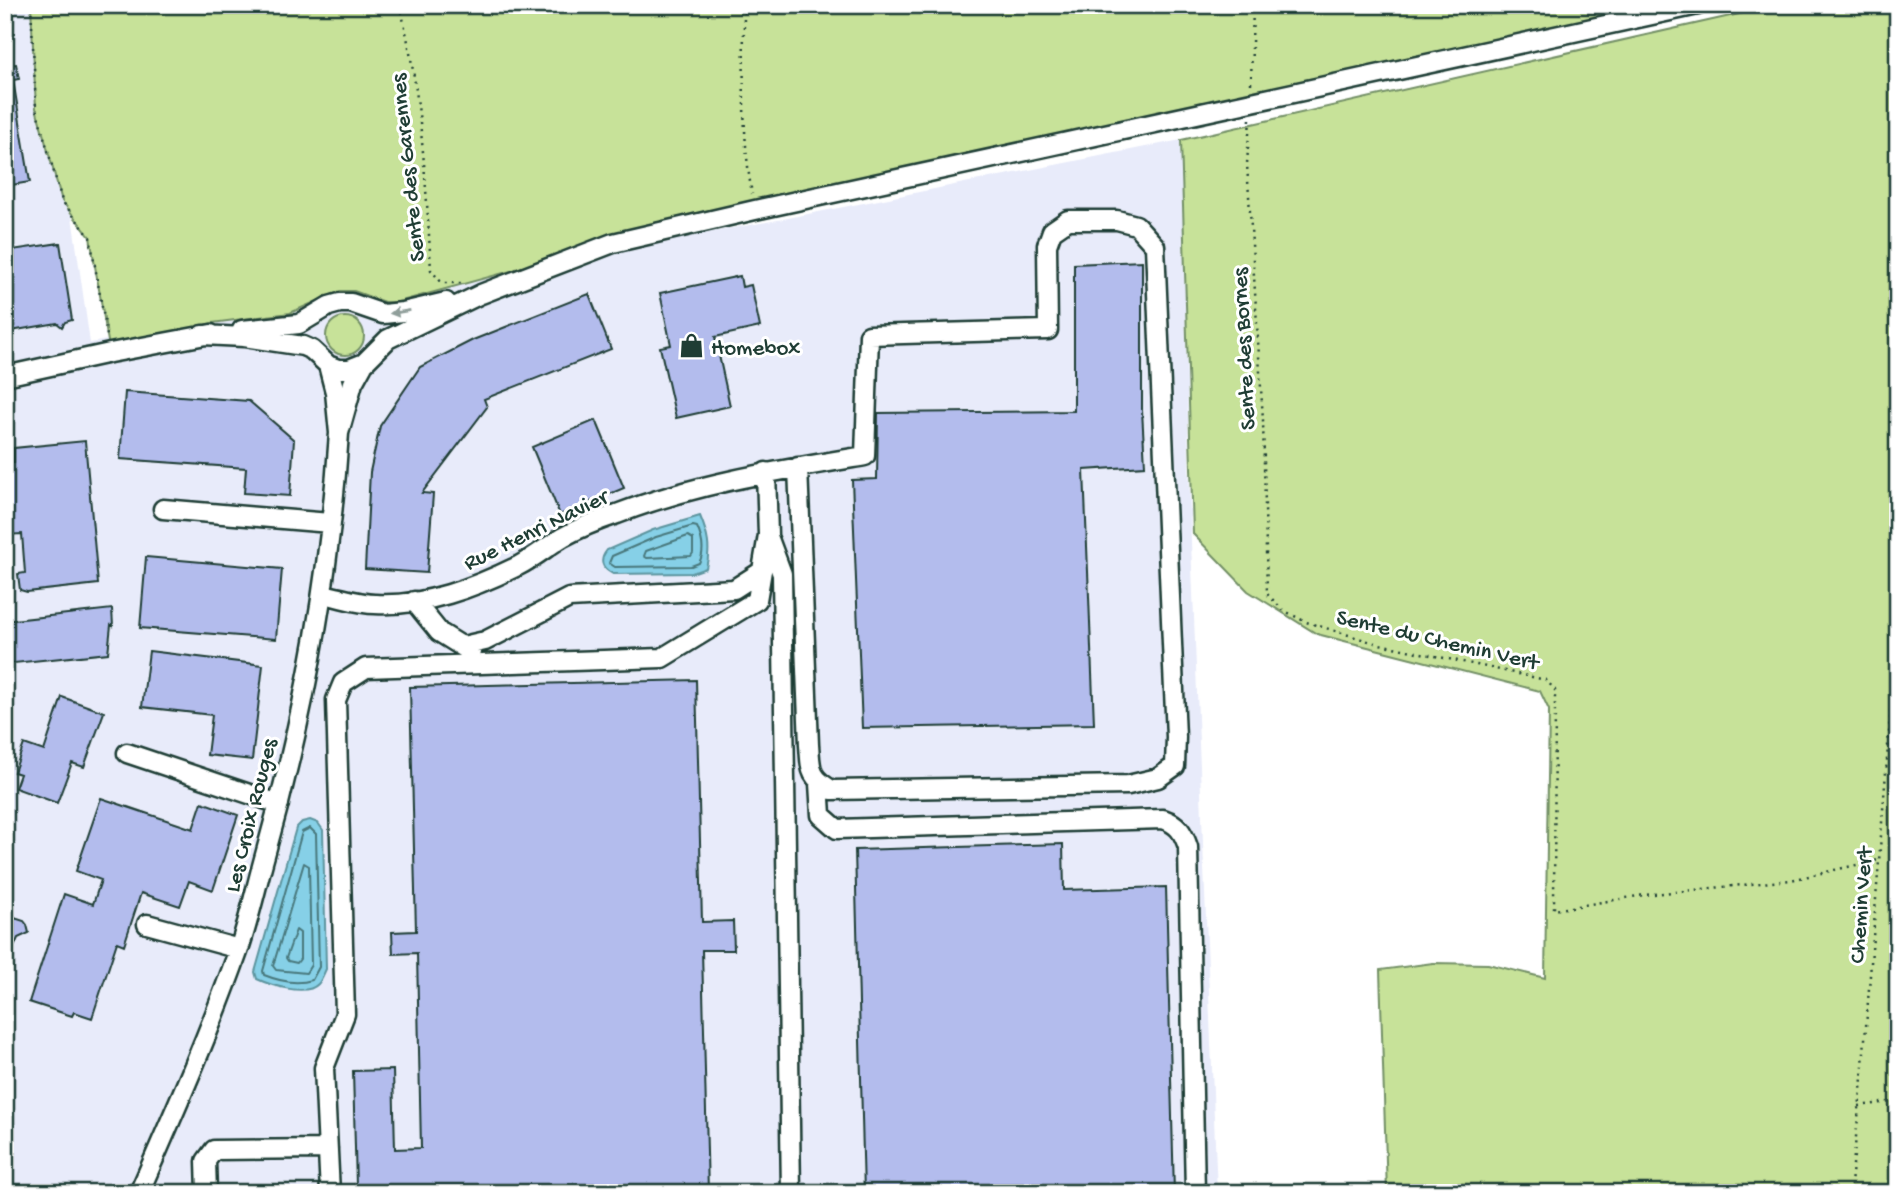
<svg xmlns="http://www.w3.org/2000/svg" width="1903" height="1198" font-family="'Gochi Hand',sans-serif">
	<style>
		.built { fill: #e8ebfa }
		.green { fill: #c7e299; stroke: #739066; stroke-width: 2 }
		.water { fill: #86d0e7; stroke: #5d959f; stroke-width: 2 }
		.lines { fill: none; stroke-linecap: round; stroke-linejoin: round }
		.shore { stroke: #48787c; stroke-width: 2 }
		.building { fill: #b3bced; stroke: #1f3d34; stroke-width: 2 }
		.minor-casing { stroke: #1f3d34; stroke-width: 23 }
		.path { stroke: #1f3d34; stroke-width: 2.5; stroke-dasharray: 2 5; stroke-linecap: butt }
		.minor { stroke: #fff; stroke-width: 18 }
		.oneway { fill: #8f9e9a }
		.labels { text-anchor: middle; stroke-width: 6; stroke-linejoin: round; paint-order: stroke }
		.street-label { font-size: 23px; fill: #1f3d34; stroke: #fff }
		.poi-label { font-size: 23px; fill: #1f3d34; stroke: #fff; text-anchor: start }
	</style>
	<rect width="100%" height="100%" fill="#fff"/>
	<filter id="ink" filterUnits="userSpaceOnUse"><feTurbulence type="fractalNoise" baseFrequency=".0143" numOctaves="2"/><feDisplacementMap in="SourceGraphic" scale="14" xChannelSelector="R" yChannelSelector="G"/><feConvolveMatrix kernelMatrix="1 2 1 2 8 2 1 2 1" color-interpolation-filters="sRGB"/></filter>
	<g filter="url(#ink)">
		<path class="built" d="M5 5H42L90 343 778 220 1181 140 1191 542 1217 1193H5Z"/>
		<path class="green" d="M31 5H1698L613 243 398 302H384L354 291H340L290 313 212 323 110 353 90 237 62 201 36 108Z
			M1779 5H1898V1193H1387L1380 970 1433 963 1488 964 1545 978 1549 710 1540 691 1317 634 1248 591 1193 534 1181 140Z
			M326 336a19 19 0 1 1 38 0a19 19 0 1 1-38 0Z"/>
		<path class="water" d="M700 516C708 535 711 549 706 568L692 573 613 574C601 568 599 560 607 550L653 530Z
			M310 820 318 823 323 830 326 969C324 973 321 981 318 984 306 997 270 985 257 979L255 972 296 828 302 822Z"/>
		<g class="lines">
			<path class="shore" d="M693 526 697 527C702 538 705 552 699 563L691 566 615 567 609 563 612 556 656 537Z
				M688 536 693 539V553L691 556 647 558 644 556 646 551Z
				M310 828 316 834 319 967 312 980C296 985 279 981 264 975L263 971 302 832Z
				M304 863 309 866 311 965 306 973 276 970 273 966Z
				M296 930 300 933V959L297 963 288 961 286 958Z"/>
		</g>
		<path class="building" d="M16 64 19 79 13 80 30 182 5 186V65Z
			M60 243 72 320 65 322 62 327 57 323 5 332V251Z
			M1142 261V410L1145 466 1084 470 1094 724 862 728 852 480 877 479 878 413 1074 411V264Z
			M740 276 742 287 751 285 760 327 715 337 730 406 676 418 660 347 671 345 660 293Z
			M589 294 611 349 484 399 487 407 422 493 433 494 427 573 365 569 370 472 380 426 420 367 473 340Z
			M125 392 249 401 294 440 290 496 244 493 246 468 120 459Z
			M596 420 624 488 560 515 532 447Z
			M85 441 98 584 27 592 20 590 18 574 25 573 22 534 5 535V463L14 462V448Z
			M146 557 282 569 276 639 140 628Z
			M112 609 113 626 111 625 108 653 5 664V621Z
			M149 651 263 665 252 760 207 755 212 715 142 707Z
			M696 680 702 922 733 921 734 950H702L708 1193H388V1186H356L353 1071 393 1070 395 1149 421 1148 417 953 393 954 392 932 416 931 410 687Z
			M62 697 104 712 84 767 72 763 57 803 15 788 20 774 14 772 24 744 44 751Z
			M101 798 193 829 202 802 238 815 213 890 189 881 180 906 141 893 124 945 117 942 92 1018 74 1012 72 1016 29 1002 64 894 93 904 101 880 76 871Z
			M1063 844 1064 890 1166 887 1174 1193H864L855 850Z
			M5 915 24 921 27 925 29 933 18 938 15 945 5 941Z"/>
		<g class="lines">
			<defs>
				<path id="minor" d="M242 330 299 324 329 306 340 303H351L383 314 403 312 446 302
					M202 335 244 337 303 346 312 350 328 365 338 369H349L364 363 388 339 481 294 613 243 755 210 1698 5
					M328 365 335 392 339 433 353 383 364 363
					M5 376 110 353 211 334
					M163 509 330 523
					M769 539 782 574 791 1193
					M323 594C340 597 358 604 375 604 424 607 475 587 518 566 534 558 548 546 563 537 579 528 599 520 617 514 697 483 781 470 865 456L869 335 1048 330 1047 245 1052 231 1068 220H1117L1136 225 1155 246 1176 737 1175 766 1158 778 1128 785 832 790C809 777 811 770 809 745L798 467
					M414 601 439 632 471 652
					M463 646 485 641 569 598 734 589 762 571
					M127 753 279 804
					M819 783 821 815 837 829 1163 819C1178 824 1183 832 1188 847L1195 1193
					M147 924 239 949
					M139 1193C174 1113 209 1034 238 952 249 921 256 887 265 855 304 717 330 576 339 433
					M207 1193 206 1161 214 1150 328 1149
					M330 1193 324 1068 345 1014 336 700 343 683 366 668 662 658 757 600 768 535 766 472"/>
			</defs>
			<use href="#minor" class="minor-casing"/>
			<path class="path" d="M31 5 36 108 62 201 90 237 107 336
				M400 5C421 92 426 181 431 270L442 283H462
				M744 5C744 68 741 132 752 194
				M1251 84 1253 5
				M1250 119 1247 164 1263 420 1267 594 1283 610 1306 622 1375 643 1546 680 1555 690 1554 910 1644 895 1791 880 1878 860
				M1859 1106 1898 1101
				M1850 1193 1861 1090 1898 619"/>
			<use href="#minor" class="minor"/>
		</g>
		<defs><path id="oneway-solid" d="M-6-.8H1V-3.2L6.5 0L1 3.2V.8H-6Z" transform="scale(1.75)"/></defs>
		<use class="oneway" href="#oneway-solid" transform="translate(400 312) rotate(171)"/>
	</g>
	<defs>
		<symbol id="shop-bare" viewBox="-9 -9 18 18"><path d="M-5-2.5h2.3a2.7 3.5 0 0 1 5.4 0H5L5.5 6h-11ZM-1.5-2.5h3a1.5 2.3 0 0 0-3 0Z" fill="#1f3d34" stroke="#fff" stroke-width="2.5" paint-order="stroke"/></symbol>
	</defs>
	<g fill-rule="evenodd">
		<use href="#shop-bare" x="674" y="328" width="35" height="35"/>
	</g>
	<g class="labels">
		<g class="street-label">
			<text transform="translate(406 168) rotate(-96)" y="8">Sente des Garennes</text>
			<text transform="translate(1242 349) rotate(-93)" y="8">Sente des Bornes</text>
			<text transform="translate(535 528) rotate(-26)" y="8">Rue Henri Navier</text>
			<text transform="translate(1438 638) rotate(13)" y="8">Sente du Chemin Vert</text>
			<text transform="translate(249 815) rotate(-76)" y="8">Les Croix Rouges</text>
			<text transform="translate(1859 905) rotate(-86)" y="8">Chemin Vert</text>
		</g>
		<g class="poi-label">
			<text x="711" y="354">Homebox</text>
		</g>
	</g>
	<rect width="1903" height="1198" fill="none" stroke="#fff" stroke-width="28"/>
	<rect x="14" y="14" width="1875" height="1170" fill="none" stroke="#1f3d34" stroke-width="2.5" filter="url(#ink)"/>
</svg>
